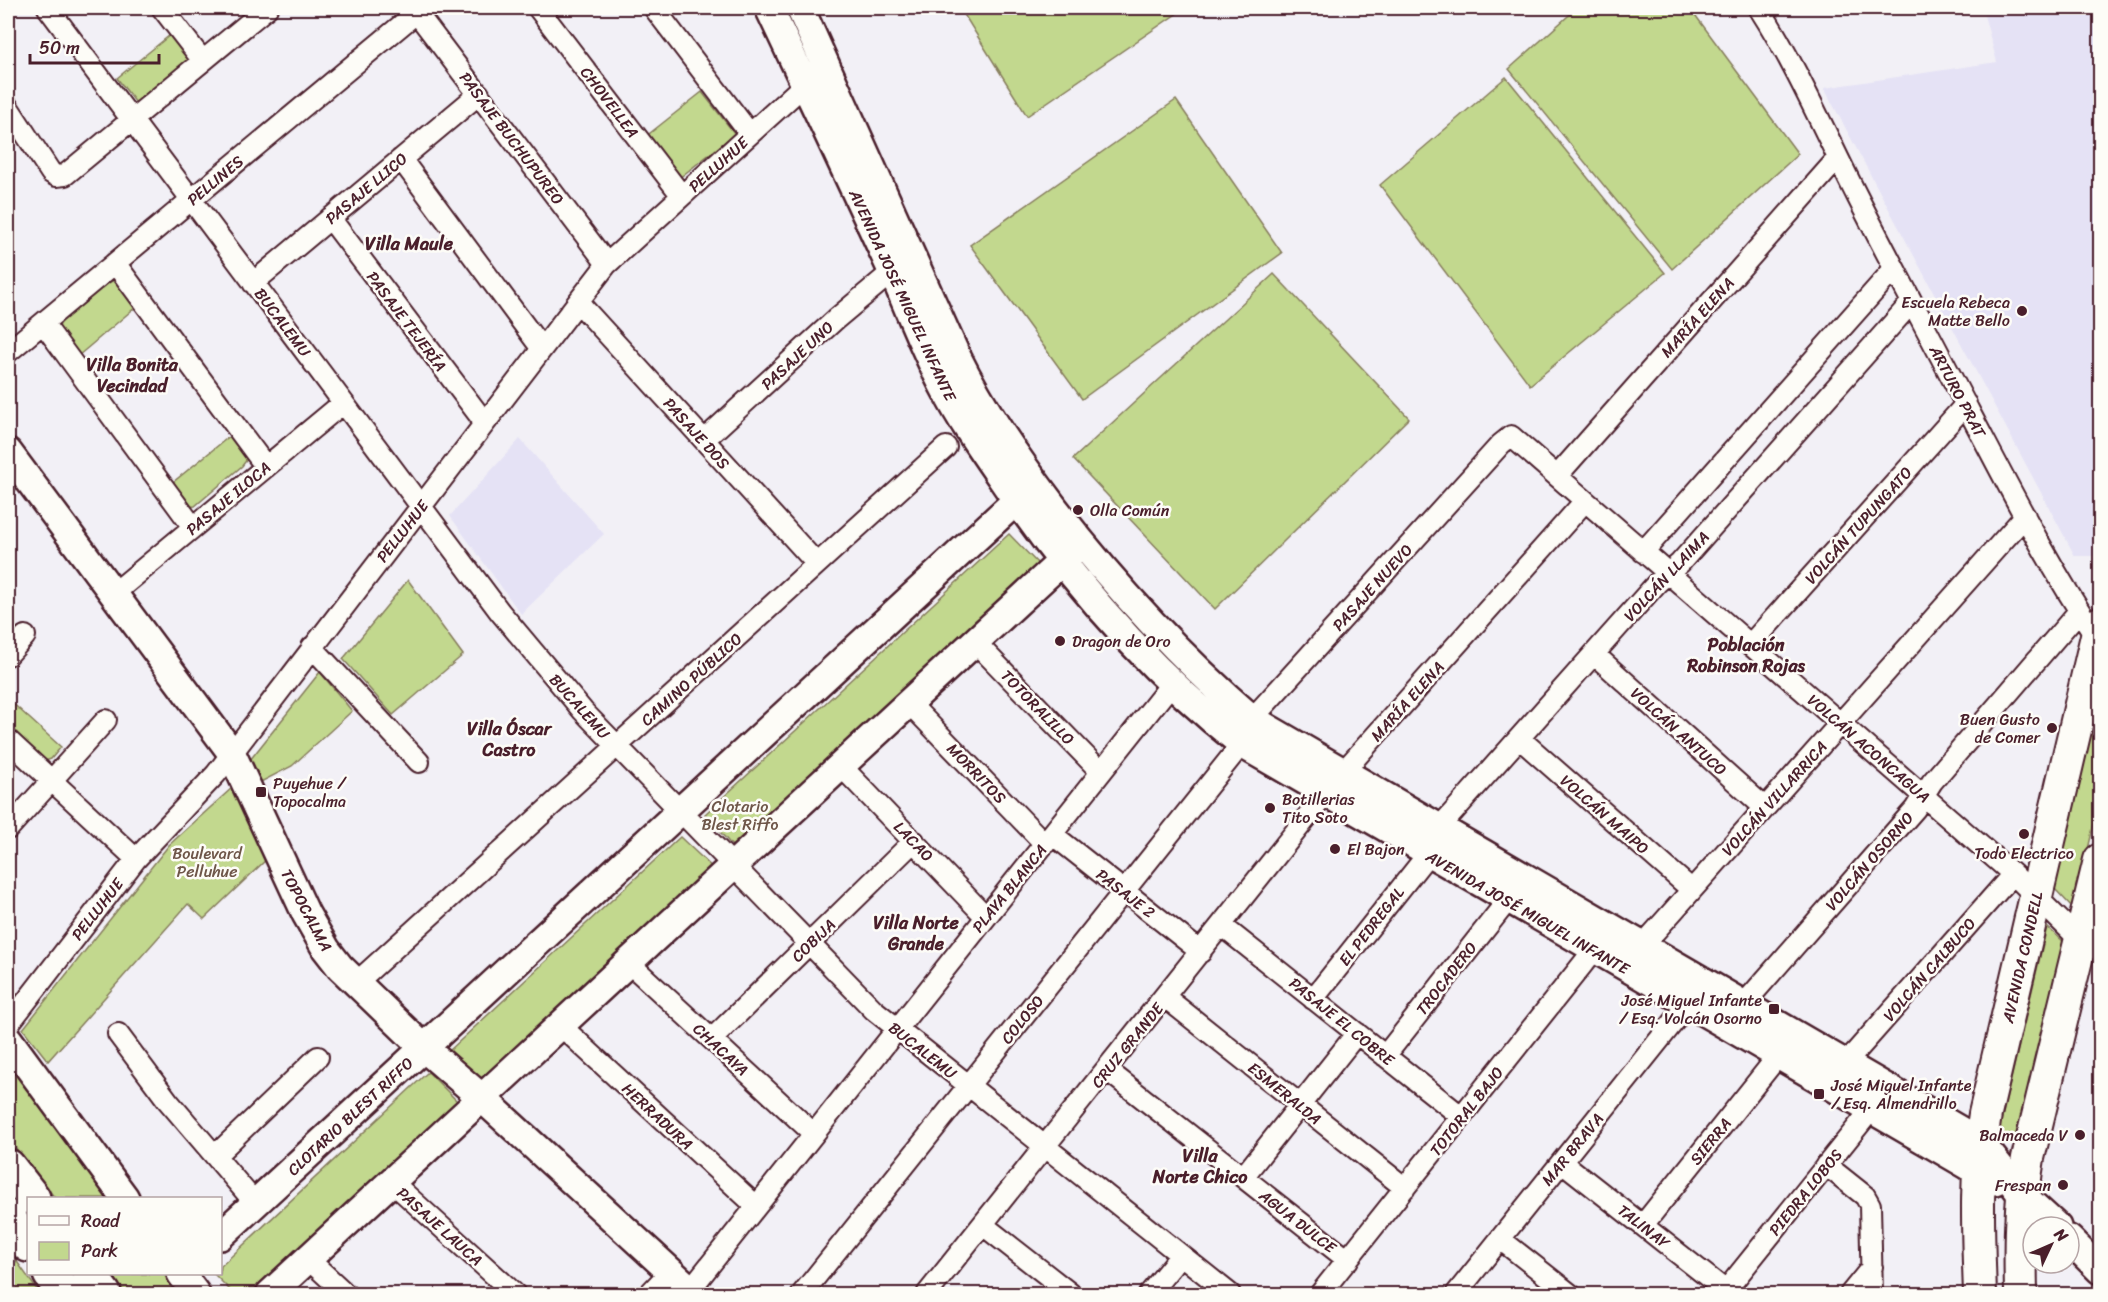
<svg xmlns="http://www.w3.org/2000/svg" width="2108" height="1302" font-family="Sriracha,sans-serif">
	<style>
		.built { fill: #e5e2f5 }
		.green { fill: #c2d88e; stroke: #867c5c; stroke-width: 1.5 }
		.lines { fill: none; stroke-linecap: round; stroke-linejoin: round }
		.street-casing { stroke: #4a1f2b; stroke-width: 24 }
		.secondary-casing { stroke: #4a1f2b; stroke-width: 32 }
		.primary-casing { stroke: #4a1f2b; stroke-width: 36 }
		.highway-casing { stroke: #4a1f2b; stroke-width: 38 }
		.street { stroke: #fdfcf7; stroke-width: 20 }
		.secondary { stroke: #fdfcf7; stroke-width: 27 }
		.primary { stroke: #fdfcf7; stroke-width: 32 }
		.highway { stroke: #fdfcf7; stroke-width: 33 }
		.poi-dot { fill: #4a1f2b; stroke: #fdfcf7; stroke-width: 2 }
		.labels { text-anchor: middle; stroke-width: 5; stroke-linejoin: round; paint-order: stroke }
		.street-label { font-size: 16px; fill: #4a1f2b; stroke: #fdfcf7 }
		.poi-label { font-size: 16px; fill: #4a1f2b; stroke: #fdfcf7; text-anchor: start }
		.park-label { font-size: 16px; fill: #6e5649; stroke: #fdfcf7 }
		.neighbourhood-label { font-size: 18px; font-weight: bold; fill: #4a1f2b; stroke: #fdfcf7 }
	</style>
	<rect width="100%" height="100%" fill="#f2f0f6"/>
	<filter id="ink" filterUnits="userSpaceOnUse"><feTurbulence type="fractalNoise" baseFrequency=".0167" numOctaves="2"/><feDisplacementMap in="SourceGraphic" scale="12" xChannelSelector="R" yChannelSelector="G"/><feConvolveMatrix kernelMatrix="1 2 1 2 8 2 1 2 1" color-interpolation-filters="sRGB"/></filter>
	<g filter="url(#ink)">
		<path class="built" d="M1982 8H2100V533L2095 556H2075L1824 88 1997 62Z
			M520 439 604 534 521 614 450 516Z"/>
		<path class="green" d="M960 8H1185L1027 116Z
			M1577 8H1690L1798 154 1672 269 1509 69Z
			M170 35 190 61 136 103 117 78Z
			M1506 77 1665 273 1530 385 1380 185Z
			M702 92 735 134 678 179 645 137Z
			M1176 100 1282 253 1082 399 970 245Z
			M1274 274 1409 418 1215 609 1073 459Z
			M116 280 137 306 78 356 58 328C66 312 98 284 116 280Z
			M231 435 248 458 242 466 195 506 187 507 172 483Z
			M1009 534 1041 567 738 853 705 814Z
			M408 580 463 655 393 715 343 659Z
			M320 672 352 711 292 766 257 784 250 760Z
			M2100 688V798L2074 909 2054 888Z
			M8 699 61 747 51 759 42 762 8 732Z
			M232 788 268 858 204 919 188 904 48 1061 23 1029 169 845Z
			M680 837 717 872 483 1087 450 1050Z
			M2047 927 2064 942 2019 1146 1999 1130Z
			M8 1064 108 1198H55L8 1138Z
			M428 1072 462 1106 258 1294H234L214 1274H220L221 1266Z
			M8 1249 40 1294H8Z
			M111 1274H164L179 1294H126Z"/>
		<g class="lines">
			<defs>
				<path id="street" d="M48 8 500 612 583 711 874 1010 1230 1294
					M162 8 203 61
					M413 8 607 264
					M538 8 682 196
					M654 8 750 134
					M1759 8C1797 67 1825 133 1857 196 1894 269 1933 341 1970 413 2010 489 2049 566 2097 638
					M8 107 51 173 56 176 65 175 267 8
					M401 159 542 349
					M330 218 485 423
					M115 263 266 467
					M253 283 479 94
					M578 302 817 564
					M43 323 193 527
					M8 352 422 8
					M704 440 836 319 892 272
					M1557 476 1838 158
					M1643 552 1894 269
					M113 594 343 403
					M975 642 1101 772
					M1750 645 1966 404
					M312 647 419 762
					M1594 654 1765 808
					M8 655 25 636
					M909 703 1045 844
					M1519 738 1692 890
					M8 740 136 859
					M841 766 986 917
					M8 829 106 720
					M1052 834 1201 952
					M1222 926 1462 1117
					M1642 946 2025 516
					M629 963 814 1134
					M356 983 946 447
					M1165 997 1405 1188
					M1313 999 1428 854 1439 828 1657 583 1680 563 1911 303
					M1736 1013 1915 809 1932 782 2079 611
					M8 1025 136 859 216 774 607 264 805 84 814 78
					M561 1026 756 1206
					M118 1034 168 1101 256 1204
					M712 1039 914 841
					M1385 1056 1508 900
					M1845 1064 2013 874
					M1107 1070 1348 1260
					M215 1156 318 1057
					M1562 1162 1726 1291
					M1826 1165 1865 1196 1870 1205 1872 1294
					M1243 1177 1357 1033
					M392 1182 515 1294
					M983 1225 1071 1294
					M1643 1225 1778 1056
					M1500 1239 1570 1294
					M308 1259 346 1294
					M690 1290 1172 683
					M649 1294 670 1272
					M802 1294 1240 746 1252 719 1501 444 1511 436 2013 874 2081 941 2100 950
					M927 1294 1343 772 1585 501
					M1149 1294 1181 1255
					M1320 1294 1602 940
					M1456 1294 1688 1004
					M1723 1294 1879 1100
					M1850 1294 1872 1267"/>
				<path id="secondary" d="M769 8C810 95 852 183 892 271 910 311 925 352 946 391 962 422 982 450 1002 479 1069 578 1148 670 1242 744L1995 1181
					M800 8 956 355C983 410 1018 460 1055 509 1114 585 1179 656 1252 719L1980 1142 2022 1195 2057 1227
					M8 452 231 752 306 914 326 949 340 967 424 1048 483 1099 695 1294
					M8 1039 125 1198
					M220 1236 1030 488
					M2069 1239 2100 1270
					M181 1274 196 1294
					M270 1294 1074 550"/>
				<path id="primary" d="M1980 1294C1978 1234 1975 1174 1985 1114L2100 623
					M2021 1294C2020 1248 2020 1204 2028 1158L2100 860"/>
				<path id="highway" d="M8 1166 33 1198
					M8 1217 28 1245
					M50 1274 65 1294
					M89 1274 104 1294"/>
			</defs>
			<use href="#street" class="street-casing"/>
			<use href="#secondary" class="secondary-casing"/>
			<use href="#primary" class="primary-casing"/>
			<use href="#highway" class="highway-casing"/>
			<use href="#street" class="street"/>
			<use href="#secondary" class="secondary"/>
			<use href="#primary" class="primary"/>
			<use href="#highway" class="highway"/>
		</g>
	</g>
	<g class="poi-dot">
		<circle cx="2022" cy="311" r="6"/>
		<circle cx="1078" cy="510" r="6"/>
		<circle cx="1060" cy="641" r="6"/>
		<circle cx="2052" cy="728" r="6"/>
		<rect x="255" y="786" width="12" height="12" rx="3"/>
		<circle cx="1270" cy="808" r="6"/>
		<circle cx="2024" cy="834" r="6"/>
		<circle cx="1335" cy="849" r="6"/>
		<rect x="1768" y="1003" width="12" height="12" rx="3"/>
		<rect x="1813" y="1088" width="12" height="12" rx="3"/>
		<circle cx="2080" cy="1135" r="6"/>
		<circle cx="2063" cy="1185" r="6"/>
	</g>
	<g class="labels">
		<g class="street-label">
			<text transform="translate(610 102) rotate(53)" y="6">CHOVELLEA</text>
			<text transform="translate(512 138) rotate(53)" y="6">PASAJE BUCHUPUREO</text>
			<text transform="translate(718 164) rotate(-42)" y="6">PELLUHUE</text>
			<text transform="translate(215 180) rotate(-40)" y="6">PELLINES</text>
			<text transform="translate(366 188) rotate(-40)" y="6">PASAJE LLICO</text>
			<text transform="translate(903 295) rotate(65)" y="6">AVENIDA JOSÉ MIGUEL INFANTE</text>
			<text transform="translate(1697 317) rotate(-48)" y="6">MARÍA ELENA</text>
			<text transform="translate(407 321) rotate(53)" y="6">PASAJE TEJERÍA</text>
			<text transform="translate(283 322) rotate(53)" y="6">BUCALEMU</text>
			<text transform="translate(797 355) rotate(-43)" y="6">PASAJE UNO</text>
			<text transform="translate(1958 391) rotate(62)" y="6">ARTURO PRAT</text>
			<text transform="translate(697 433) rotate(48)" y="6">PASAJE DOS</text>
			<text transform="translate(228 498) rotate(-40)" y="6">PASAJE ILOCA</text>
			<text transform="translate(1858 525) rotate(-48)" y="6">VOLCÁN TUPUNGATO</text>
			<text transform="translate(402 531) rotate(-52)" y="6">PELLUHUE</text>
			<text transform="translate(1666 576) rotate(-47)" y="6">VOLCÁN LLAIMA</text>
			<text transform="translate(1372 587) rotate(-48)" y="6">PASAJE NUEVO</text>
			<text transform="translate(691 679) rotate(-42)" y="6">CAMINO PÚBLICO</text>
			<text transform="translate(1407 701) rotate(-48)" y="6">MARÍA ELENA</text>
			<text transform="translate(580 706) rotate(48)" y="6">BUCALEMU</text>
			<text transform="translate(1038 707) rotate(46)" y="6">TOTORALILLO</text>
			<text transform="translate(1679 731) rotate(42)" y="6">VOLCÁN ANTUCO</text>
			<text transform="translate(1869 748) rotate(41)" y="6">VOLCÁN ACONCAGUA</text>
			<text transform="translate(977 773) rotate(46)" y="6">MORRITOS</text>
			<text transform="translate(1774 798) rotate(-48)" y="6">VOLCÁN VILLARRICA</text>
			<text transform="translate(1605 814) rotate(41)" y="6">VOLCÁN MAIPO</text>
			<text transform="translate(914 841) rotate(46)" y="6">LACAO</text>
			<text transform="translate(1869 861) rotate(-49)" y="6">VOLCÁN OSORNO</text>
			<text transform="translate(1009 888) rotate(-51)" y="6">PLAYA BLANCA</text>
			<text transform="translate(1126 893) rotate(38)" y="6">PASAJE 2</text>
			<text transform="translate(97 909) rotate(-52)" y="6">PELLUHUE</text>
			<text transform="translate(307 910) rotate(62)" y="6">TOPOCALMA</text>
			<text transform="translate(1528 912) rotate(30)" y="6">AVENIDA JOSÉ MIGUEL INFANTE</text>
			<text transform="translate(1371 926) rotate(-52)" y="6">EL PEDREGAL</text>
			<text transform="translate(813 940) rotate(-44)" y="6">COBIJA</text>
			<text transform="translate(2022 957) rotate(-77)" y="6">AVENIDA CONDELL</text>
			<text transform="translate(1929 969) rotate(-49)" y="6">VOLCÁN CALBUCO</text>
			<text transform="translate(1446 978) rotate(-52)" y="6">TROCADERO</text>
			<text transform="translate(1022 1019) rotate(-51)" y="6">COLOSO</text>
			<text transform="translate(1342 1021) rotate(39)" y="6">PASAJE EL COBRE</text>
			<text transform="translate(1127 1045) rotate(-51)" y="6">CRUZ GRANDE</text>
			<text transform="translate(721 1049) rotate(43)" y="6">CHACAYA</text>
			<text transform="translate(923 1050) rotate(38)" y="6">BUCALEMU</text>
			<text transform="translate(1285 1093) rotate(39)" y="6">ESMERALDA</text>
			<text transform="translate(1466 1111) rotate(-52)" y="6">TOTORAL BAJO</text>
			<text transform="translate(350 1116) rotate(-43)" y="6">CLOTARIO BLEST RIFFO</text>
			<text transform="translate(658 1116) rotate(43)" y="6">HERRADURA</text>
			<text transform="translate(1710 1141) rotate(-51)" y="6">SIERRA</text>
			<text transform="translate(1572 1149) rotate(-51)" y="6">MAR BRAVA</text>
			<text transform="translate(1805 1192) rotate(-51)" y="6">PIEDRA LOBOS</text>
			<text transform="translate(1298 1221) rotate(38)" y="6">AGUA DULCE</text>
			<text transform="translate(440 1226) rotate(42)" y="6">PASAJE LAUCA</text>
			<text transform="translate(1644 1226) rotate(38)" y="6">TALINAY</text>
		</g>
		<g class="poi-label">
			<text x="2010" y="308" text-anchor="end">Escuela Rebeca<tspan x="2010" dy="18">Matte Bello</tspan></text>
			<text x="1090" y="516">Olla Común</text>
			<text x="1072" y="647">Dragon de Oro</text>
			<text x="2040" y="725" text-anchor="end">Buen Gusto<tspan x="2040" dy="18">de Comer</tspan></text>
			<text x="273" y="789">Puyehue /<tspan x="273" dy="18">Topocalma</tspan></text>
			<text x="1282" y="805">Botillerias<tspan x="1282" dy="18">Tito Soto</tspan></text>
			<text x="1347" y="855">El Bajon</text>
			<text x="2024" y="859" text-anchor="middle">Todo Electrico</text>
			<text x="1762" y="1006" text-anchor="end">José Miguel Infante<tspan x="1762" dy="18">/ Esq. Volcán Osorno</tspan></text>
			<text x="1831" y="1091">José Miguel Infante<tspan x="1831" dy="18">/ Esq. Almendrillo</tspan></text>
			<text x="2068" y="1141" text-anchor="end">Balmaceda V</text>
			<text x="2051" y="1191" text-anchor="end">Frespan</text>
		</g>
		<g class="park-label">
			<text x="740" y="812">Clotario<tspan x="740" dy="18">Blest Riffo</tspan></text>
			<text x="207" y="859">Boulevard<tspan x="207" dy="18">Pelluhue</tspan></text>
		</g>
		<g class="neighbourhood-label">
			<text x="409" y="250">Villa Maule</text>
			<text x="132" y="371">Villa Bonita<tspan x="132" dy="21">Vecindad</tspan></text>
			<text x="1746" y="651">Población<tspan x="1746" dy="21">Robinson Rojas</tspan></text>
			<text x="509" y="735">Villa Óscar<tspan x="509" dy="21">Castro</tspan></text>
			<text x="916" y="929">Villa Norte<tspan x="916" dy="21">Grande</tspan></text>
			<text x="1200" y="1162">Villa<tspan x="1200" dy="21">Norte Chico</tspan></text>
		</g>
	</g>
	<rect width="2108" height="1302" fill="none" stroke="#fdfcf7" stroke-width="30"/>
	<rect x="15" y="15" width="2078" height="1272" fill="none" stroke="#4a1f2b" stroke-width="2" filter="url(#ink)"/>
	<rect x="27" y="1197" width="195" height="78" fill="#fdfcf7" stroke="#b5a4a5" stroke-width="1.5"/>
	<rect x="39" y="1216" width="30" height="9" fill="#fdfcf7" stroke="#b5a4a5" stroke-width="1.5"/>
	<text x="81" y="1227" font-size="18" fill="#4a1f2b">Road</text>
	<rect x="39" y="1242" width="30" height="18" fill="#c2d88e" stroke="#b5a4a5" stroke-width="1.5"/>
	<text x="81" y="1257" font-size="18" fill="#4a1f2b">Park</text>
	<g transform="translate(2051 1245) rotate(46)"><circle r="28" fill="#fdfcf7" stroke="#b5a4a5" stroke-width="1.5"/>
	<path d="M0-4.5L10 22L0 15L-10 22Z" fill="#4a1f2b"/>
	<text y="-9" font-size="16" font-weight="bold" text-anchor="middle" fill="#4a1f2b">N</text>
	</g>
	<path d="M30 54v9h129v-9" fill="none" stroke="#4a1f2b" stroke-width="3"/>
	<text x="39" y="54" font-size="18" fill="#4a1f2b" stroke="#fdfcf7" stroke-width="4.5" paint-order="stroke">50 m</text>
</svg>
